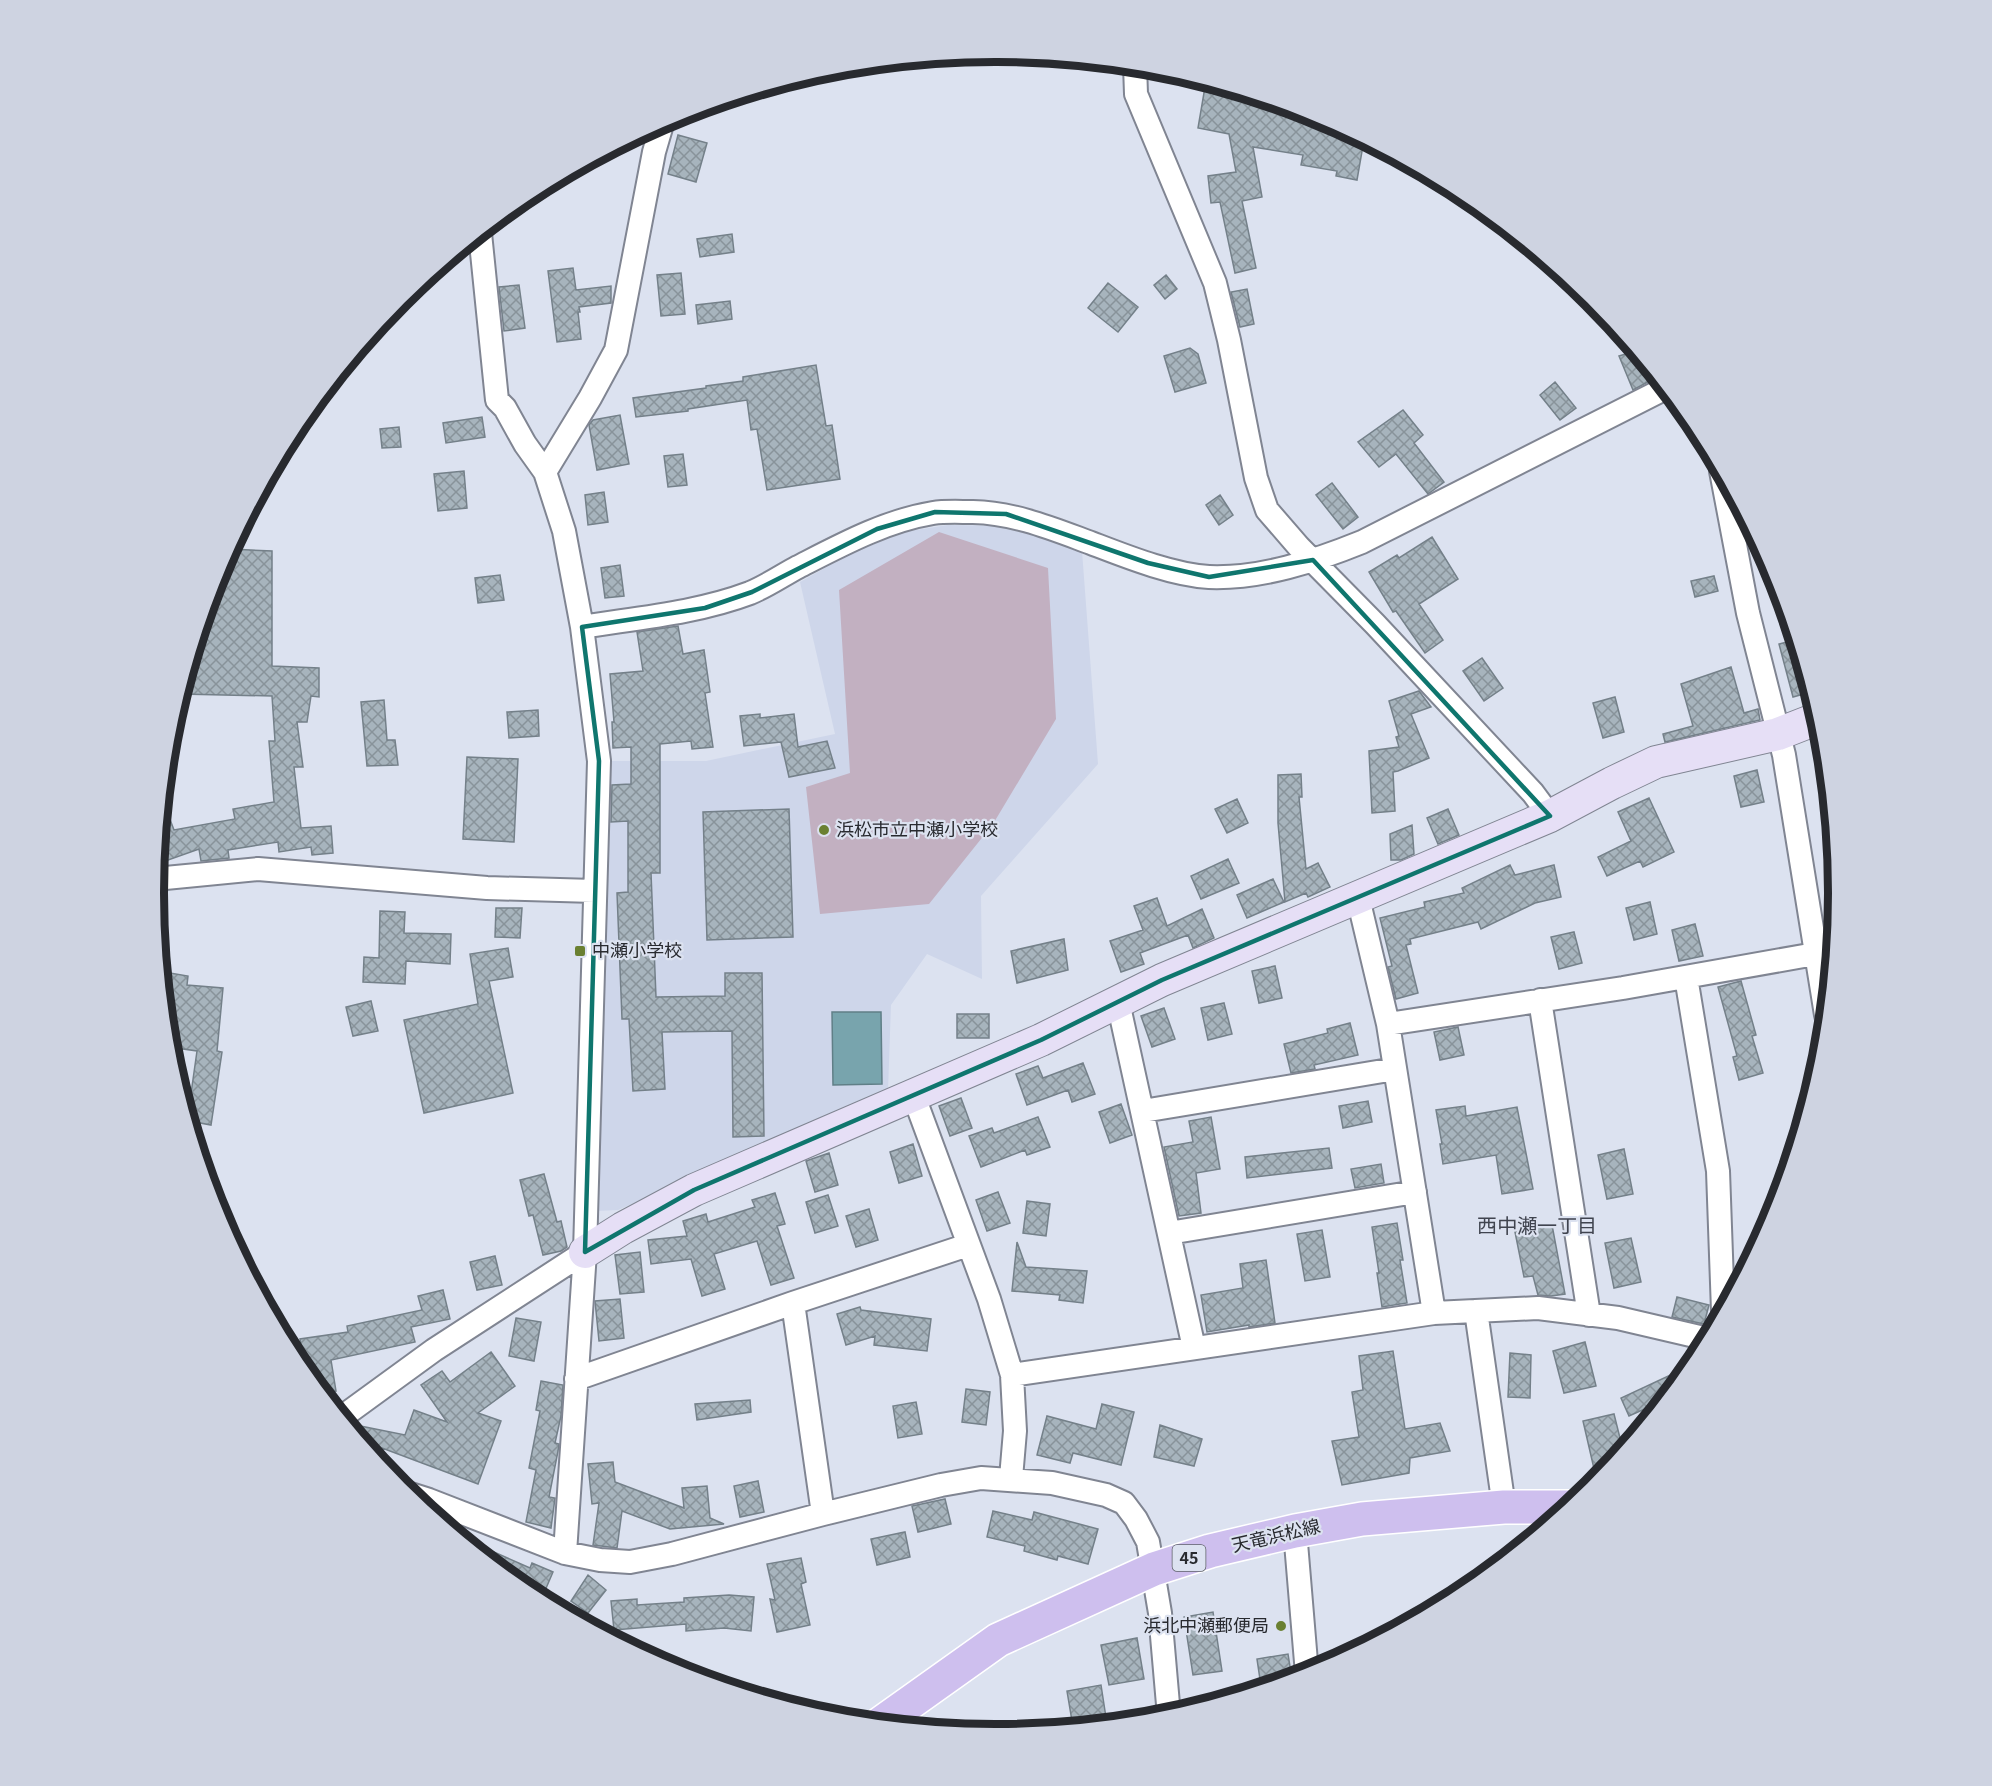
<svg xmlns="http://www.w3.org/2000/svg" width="1992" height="1786" font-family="Georgia,'Noto Sans JP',serif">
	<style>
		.built { fill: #ced6ea }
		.green { fill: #c2b0c1 }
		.water { fill: #78a4ad; stroke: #607f87; stroke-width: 1.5 }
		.building { fill: url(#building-cross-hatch); stroke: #748089; stroke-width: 1.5 }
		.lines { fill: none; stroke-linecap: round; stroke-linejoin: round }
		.street-casing { stroke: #808592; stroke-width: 26 }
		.secondary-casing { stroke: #808592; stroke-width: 34 }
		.primary-casing { stroke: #fff; stroke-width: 36 }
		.street { stroke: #fff; stroke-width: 22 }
		.secondary { stroke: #e6dff6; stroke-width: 32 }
		.primary { stroke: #cebfee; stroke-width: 33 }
		.marked { fill: none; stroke: #0f766e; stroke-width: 4.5; stroke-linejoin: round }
		.poi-dot { fill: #6a8031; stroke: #dce2f0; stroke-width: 2 }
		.labels { text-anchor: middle; stroke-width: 4.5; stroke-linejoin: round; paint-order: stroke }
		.shield { fill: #dce2f0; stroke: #5e6169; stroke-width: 1.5 }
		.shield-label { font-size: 16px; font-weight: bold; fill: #282a2f }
		.poi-label { font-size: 18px; fill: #282a2f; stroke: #dce2f0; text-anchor: start }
		.street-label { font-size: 18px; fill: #282a2f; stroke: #dce2f0 }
		.neighbourhood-label { font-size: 20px; fill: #40444f; stroke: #dce2f0 }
		.rim { fill: none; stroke: #282a2f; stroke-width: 8 }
	</style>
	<defs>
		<pattern id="building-cross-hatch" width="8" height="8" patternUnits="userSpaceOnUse" patternTransform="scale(1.5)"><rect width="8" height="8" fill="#a7b4bd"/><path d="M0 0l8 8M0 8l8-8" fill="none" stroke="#88939a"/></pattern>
	</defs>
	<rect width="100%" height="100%" fill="#dce2f0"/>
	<path class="built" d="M948 525 1008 526 1082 551 1098 764 981 896 982 979 927 954 891 1005 888 1091 618 1210 596 1211 610 761H706L835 734 800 582 850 554 903 532Z"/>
	<path class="green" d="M939 532 1048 568 1056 719 993 824 929 904 820 914 806 787 850 773 839 590Z"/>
	<path class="water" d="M832 1012H881L882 1084 833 1085Z"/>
	<path class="building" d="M1206 81 1319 115 1364 140 1357 180 1336 176 1337 171 1301 165 1303 155 1253 147 1262 197 1242 201 1256 268 1235 273 1220 202 1211 203 1208 176 1236 172 1229 134 1198 128Z
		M678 135 707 143 696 182 668 174Z
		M732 234 734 252 700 257 697 239Z
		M573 268 576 290 611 286V303L579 307 580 312H578L581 339 557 342 548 271Z
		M681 273 685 314 661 316 657 275Z
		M1166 275 1177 289 1165 299 1154 285Z
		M1108 283 1138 307 1118 332 1088 308Z
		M519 285 525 328 504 331 499 287Z
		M1247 289 1254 324 1240 327 1231 292Z
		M730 301 732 319 698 324 696 305Z
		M1190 348 1198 354 1206 383 1175 392 1164 356Z
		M1635 351 1657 377 1633 390 1619 356Z
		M816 365 826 426 832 425 840 479 767 490 757 429 751 430 747 400 688 409V411L636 417 633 398 706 388V386L743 381V377Z
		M1555 382 1576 408 1560 420 1540 395Z
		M1403 410 1423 435 1414 443 1444 482 1428 494 1396 454 1379 467 1358 442Z
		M620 415 629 464 597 470 589 425 593 420Z
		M482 417 485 437 446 443 443 423Z
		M399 427 401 447 382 448 380 429Z
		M683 454 687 485 668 487 664 456Z
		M464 471 467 508 438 511 434 474Z
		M1332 483 1358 517 1343 529 1316 495Z
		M604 492 608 522 588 525 585 495Z
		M1220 495 1233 515 1219 525 1206 505Z
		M1432 537 1458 579 1419 604 1443 640 1425 653 1396 611 1393 612 1369 572 1397 555 1399 558Z
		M230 549 272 551V666L319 668V697L311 696 307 722H297L303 767H294L301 828 331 826 333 853 312 855 311 847 279 852 278 842 228 850 229 858 201 861 199 849 157 864 163 801 174 830 235 819 233 809 274 802 269 741H275L272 696 181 694 218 570Z
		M620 565 624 596 605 598 601 568Z
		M500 575 504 600 478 603 475 578Z
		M1714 576 1718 591 1695 597 1691 581Z
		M678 626 683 654 704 650 710 692 705 693 713 747 692 749 691 741 660 744V873H651L656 997 725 996V973H762L764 1136 733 1137 732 1031 662 1032 665 1089 633 1091 629 1019H622L617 893 628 892V821L611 822 612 785 631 784V747L613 748 612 722H614L610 674 643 671 637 632Z
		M1795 640 1811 692 1793 697 1779 644Z
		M1482 658 1503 688 1484 701 1463 671Z
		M1731 667 1744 713 1758 709 1760 720 1665 742 1663 734 1693 726 1681 684Z
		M1419 691 1431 707 1411 714 1429 758 1398 771 1393 772 1395 811 1372 813 1369 751 1399 747 1396 737 1399 736 1389 701Z
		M1615 697 1624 732 1603 738 1593 703Z
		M384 700 387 740H395L398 765 367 766 361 702Z
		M538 710 539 736 509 738 507 712Z
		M760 714V718L794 714 798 747 827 741 835 768 789 777 781 742 744 746 740 716Z
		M467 757 518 759 514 842 463 839Z
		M1757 770 1764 802 1741 807 1734 776Z
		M1301 774 1302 797H1299L1306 869 1318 863 1330 887 1308 897 1306 893 1285 902 1278 823V775Z
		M1649 798 1674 852 1643 867 1640 861 1607 876 1598 857 1631 841 1618 812Z
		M1237 799 1248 823 1227 833 1215 809Z
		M789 809 793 937 707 940 703 812Z
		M1448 809 1459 835 1438 844 1427 818Z
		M1412 825 1414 854 1401 860H1391L1390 834Z
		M1228 859 1239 883 1201 899 1191 876Z
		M1510 865 1515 875 1554 865 1561 897 1535 903 1481 929 1478 922 1410 939 1411 944 1406 945 1418 993 1396 999 1388 967 1392 966 1380 918 1425 907 1424 902 1464 893 1462 888Z
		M1273 879 1284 902 1247 918 1237 895Z
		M1157 898 1167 926 1202 909 1214 938 1193 948 1188 935 1140 953 1144 964 1121 972 1110 941 1143 930 1134 906Z
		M1650 902 1657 934 1634 940 1626 908Z
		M496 908H522L520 938 495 937Z
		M380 911 405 912 404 933 451 934 450 964 406 961 405 984 363 982 364 957 379 958Z
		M1695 924 1703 956 1679 961 1672 930Z
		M1574 932 1582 963 1559 969 1551 937Z
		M1064 939 1068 970 1017 983 1011 951Z
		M508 948 513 977 489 981 513 1093 424 1113 404 1020 478 1004 470 954Z
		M1275 966 1282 998 1259 1003 1252 971Z
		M164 972 188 976 187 985 223 988 217 1051 222 1052 211 1125 190 1121 188 1115 197 1051 169 1047 163 981Z
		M1741 981 1756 1035 1752 1036 1763 1073 1739 1080 1733 1057 1737 1056 1718 987Z
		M371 1001 378 1031 353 1036 346 1007Z
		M1224 1003 1232 1034 1208 1040 1201 1008Z
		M1164 1008 1175 1039 1152 1047 1141 1016Z
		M957 1014H989V1038H957Z
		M1350 1023 1358 1055 1314 1065 1315 1069 1291 1073 1284 1044 1328 1033 1327 1029Z
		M1458 1027 1464 1055 1440 1060 1434 1032Z
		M1083 1063 1095 1094 1072 1102 1068 1090 1027 1105 1016 1074 1038 1066 1043 1078Z
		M961 1098 972 1128 950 1136 939 1106Z
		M1368 1101 1372 1122 1343 1128 1339 1106Z
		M1121 1104 1132 1135 1110 1143 1099 1112Z
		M1465 1106 1466 1116 1517 1107 1533 1189 1502 1194 1496 1155 1443 1164 1440 1144H1442L1436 1110Z
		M1038 1117 1050 1147 1027 1155 1025 1150 981 1167 969 1136 992 1128 994 1133Z
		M1211 1117 1220 1169 1196 1173 1201 1213 1179 1216 1164 1147 1193 1142 1189 1121Z
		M913 1144 922 1176 899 1183 890 1152Z
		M1329 1148 1332 1168 1247 1178 1245 1157Z
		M1624 1149 1633 1194 1607 1199 1598 1155Z
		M829 1153 838 1185 815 1192 806 1161Z
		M1381 1164 1384 1183 1355 1188 1351 1169Z
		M544 1174 557 1222 561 1221 567 1247 561 1251 543 1255 533 1215 529 1216 520 1180Z
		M998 1192 1010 1223 987 1231 976 1200Z
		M775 1193 785 1224 777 1226 794 1278 771 1285 757 1241 714 1254 725 1289 702 1296 691 1259 651 1264 648 1240 687 1236 683 1221 706 1214 708 1222 755 1207 752 1200Z
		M828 1195 838 1226 815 1233 806 1202Z
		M1027 1201 1050 1204 1046 1236 1023 1233Z
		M869 1209 878 1240 856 1247 846 1216Z
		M1397 1223 1403 1260H1400L1407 1303 1382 1307 1377 1273H1379L1372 1227Z
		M1552 1225 1565 1294 1551 1296 1538 1295 1533 1276 1524 1277 1515 1232Z
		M1322 1230 1330 1277 1305 1281 1297 1234Z
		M1631 1238 1641 1282 1614 1288 1605 1243Z
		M1017 1242 1026 1267 1087 1271 1083 1303 1059 1300 1060 1295 1012 1291Z
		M640 1252 644 1292 620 1294 615 1255Z
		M495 1256 502 1285 477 1290 470 1262Z
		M1266 1260 1275 1323 1249 1327V1325L1207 1332 1201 1295 1243 1288 1240 1264Z
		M443 1290 450 1319 411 1327 415 1342 331 1360 336 1391 323 1393 305 1372 300 1339 348 1332 347 1326 422 1310 418 1296Z
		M1677 1297 1709 1305 1704 1324 1672 1317Z
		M620 1299 624 1338 599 1341 595 1301Z
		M860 1307 861 1310 931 1319 927 1351 874 1345 875 1336 846 1345 837 1314Z
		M516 1318 541 1322 534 1361 509 1356Z
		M1585 1342 1596 1386 1564 1393 1553 1351Z
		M1393 1351 1405 1429 1440 1423 1450 1451 1410 1458 1409 1473 1342 1485 1332 1441 1359 1437 1352 1392 1363 1390 1359 1356Z
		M491 1352 515 1386 478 1413 501 1421 478 1484 382 1448 379 1462 358 1437 360 1426 405 1435 414 1410 447 1422 421 1385 442 1371 450 1382Z
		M1510 1353 1531 1355 1530 1398 1508 1397Z
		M1692 1365 1663 1401 1629 1416 1621 1398Z
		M541 1381 563 1385 561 1416 555 1443 559 1444 558 1451 549 1497 555 1498 551 1528 526 1522 536 1470 529 1468 540 1411 536 1410Z
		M966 1389 990 1392 986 1425 962 1422Z
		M750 1400 751 1412 697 1420 695 1404Z
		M916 1402 922 1434 898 1438 893 1406Z
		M1102 1404 1134 1412 1121 1465 1073 1453 1070 1463 1037 1455 1047 1416 1096 1429Z
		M1614 1414 1623 1450 1606 1470 1595 1473 1583 1421Z
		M1160 1425 1202 1439 1194 1466 1154 1457Z
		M613 1462 615 1482 684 1508 682 1488 707 1486 710 1518 724 1524 670 1529 622 1511 617 1548 593 1545 599 1503 592 1504 588 1464Z
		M758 1481 764 1512 740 1517 734 1486Z
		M945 1499 951 1524 918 1532 912 1506Z
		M993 1511 1032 1520 1034 1512 1098 1529 1088 1564 1058 1556 1057 1560 1024 1551 1025 1546 987 1537Z
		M905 1532 910 1557 877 1565 871 1539Z
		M478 1545 530 1568 532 1563 553 1572 541 1600 528 1593 475 1549Z
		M801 1558 806 1582 801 1584 810 1625 777 1632 770 1599 775 1600 767 1564Z
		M588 1575 606 1590 588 1613 571 1601Z
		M729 1595 754 1597 751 1631 724 1628 686 1631V1624L614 1630 611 1601 637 1599V1605L684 1602V1598Z
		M1213 1612 1222 1671 1193 1675 1184 1617Z
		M1137 1638 1144 1679 1109 1685 1101 1645Z
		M1288 1654 1292 1679 1261 1686 1257 1659Z
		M1101 1685 1107 1724 1073 1727 1067 1691Z"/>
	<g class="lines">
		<defs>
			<path id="street" d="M1135 65 1136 94 1215 283 1229 340 1256 478 1267 510 1299 547 1375 624 1533 793 1550 816
				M480 233 497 400 505 408 525 444 545 472 564 531 582 627 599 761 585 1252 565 1553
				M1721 471 1748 613 1784 755 1826 1015
				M545 472 590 398 616 350 654 152 663 121
				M582 627C638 618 697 613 750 593 767 586 783 575 798 567 841 545 885 521 933 513 945 511 960 512 973 512 1015 513 1053 529 1091 543 1125 556 1172 575 1209 577 1261 579 1315 561 1362 542L1666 388
				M155 879 258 869 487 888 594 891
				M1358 898 1388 1024 1434 1313
				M1686 977 1718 1171 1723 1311
				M1540 1000 1589 1315
				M1118 1002 1194 1348
				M1388 1024 1623 988 1815 954
				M913 1094 989 1299 1012 1375 1015 1431 1011 1478
				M1143 1111 1395 1069
				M1169 1233 1415 1192
				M793 1303 823 1514
				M1476 1311 1504 1507
				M1012 1375 1434 1313 1538 1308 1618 1318 1708 1339
				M576 1379 793 1303 968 1245
				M342 1417 434 1350 585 1252
				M407 1493 429 1500 565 1553 600 1560 630 1562 672 1554 823 1514 941 1485 981 1478 1052 1483 1106 1495 1124 1503 1136 1519 1148 1542 1160 1613 1169 1716
				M1295 1531 1307 1674"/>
			<path id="secondary" d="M585 1252 623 1228 694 1190 1041 1040 1162 980 1550 816 1612 783 1656 762 1778 734 1819 718"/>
			<path id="primary" d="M880 1724 998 1640 1154 1569 1210 1551 1295 1531 1362 1519 1504 1507H1569"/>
		</defs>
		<use href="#street" class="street-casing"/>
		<use href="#secondary" class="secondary-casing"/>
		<use href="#primary" class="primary-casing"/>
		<use href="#street" class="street"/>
		<use href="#secondary" class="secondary"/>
		<use href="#primary" class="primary"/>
	</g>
	<path class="marked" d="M935 512 1006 514 1148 563 1209 577 1313 560 1550 816 1162 980 1041 1040 694 1190 585 1252 599 761 582 627 705 608 752 592 877 529Z"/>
	<g class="poi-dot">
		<circle cx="824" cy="830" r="6"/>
		<rect x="574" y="945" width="12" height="12" rx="3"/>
		<circle cx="1281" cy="1626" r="6"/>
	</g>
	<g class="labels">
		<rect class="shield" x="1172.5" y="1545" width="33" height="26" rx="4.5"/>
		<g class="shield-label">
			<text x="1189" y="1564">45</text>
		</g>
		<g class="poi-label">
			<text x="836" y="836">浜松市立中瀬小学校</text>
			<text x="592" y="957">中瀬小学校</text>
			<text x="1269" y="1632" text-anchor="end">浜北中瀬郵便局</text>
		</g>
		<g class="street-label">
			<text transform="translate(1276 1536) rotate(-13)" y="6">天竜浜松線</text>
		</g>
		<g class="neighbourhood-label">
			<text x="1537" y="1233">西中瀬一丁目</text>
		</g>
	</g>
	<path d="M0 0H1992V1786H0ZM995 62H997A831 831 0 0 1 1828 893V893A831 831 0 0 1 997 1724H995A831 831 0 0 1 164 893V893A831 831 0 0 1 995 62Z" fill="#ced3e1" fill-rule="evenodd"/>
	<path class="rim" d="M995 62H997A831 831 0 0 1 1828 893V893A831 831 0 0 1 997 1724H995A831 831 0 0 1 164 893V893A831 831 0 0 1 995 62Z"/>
</svg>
